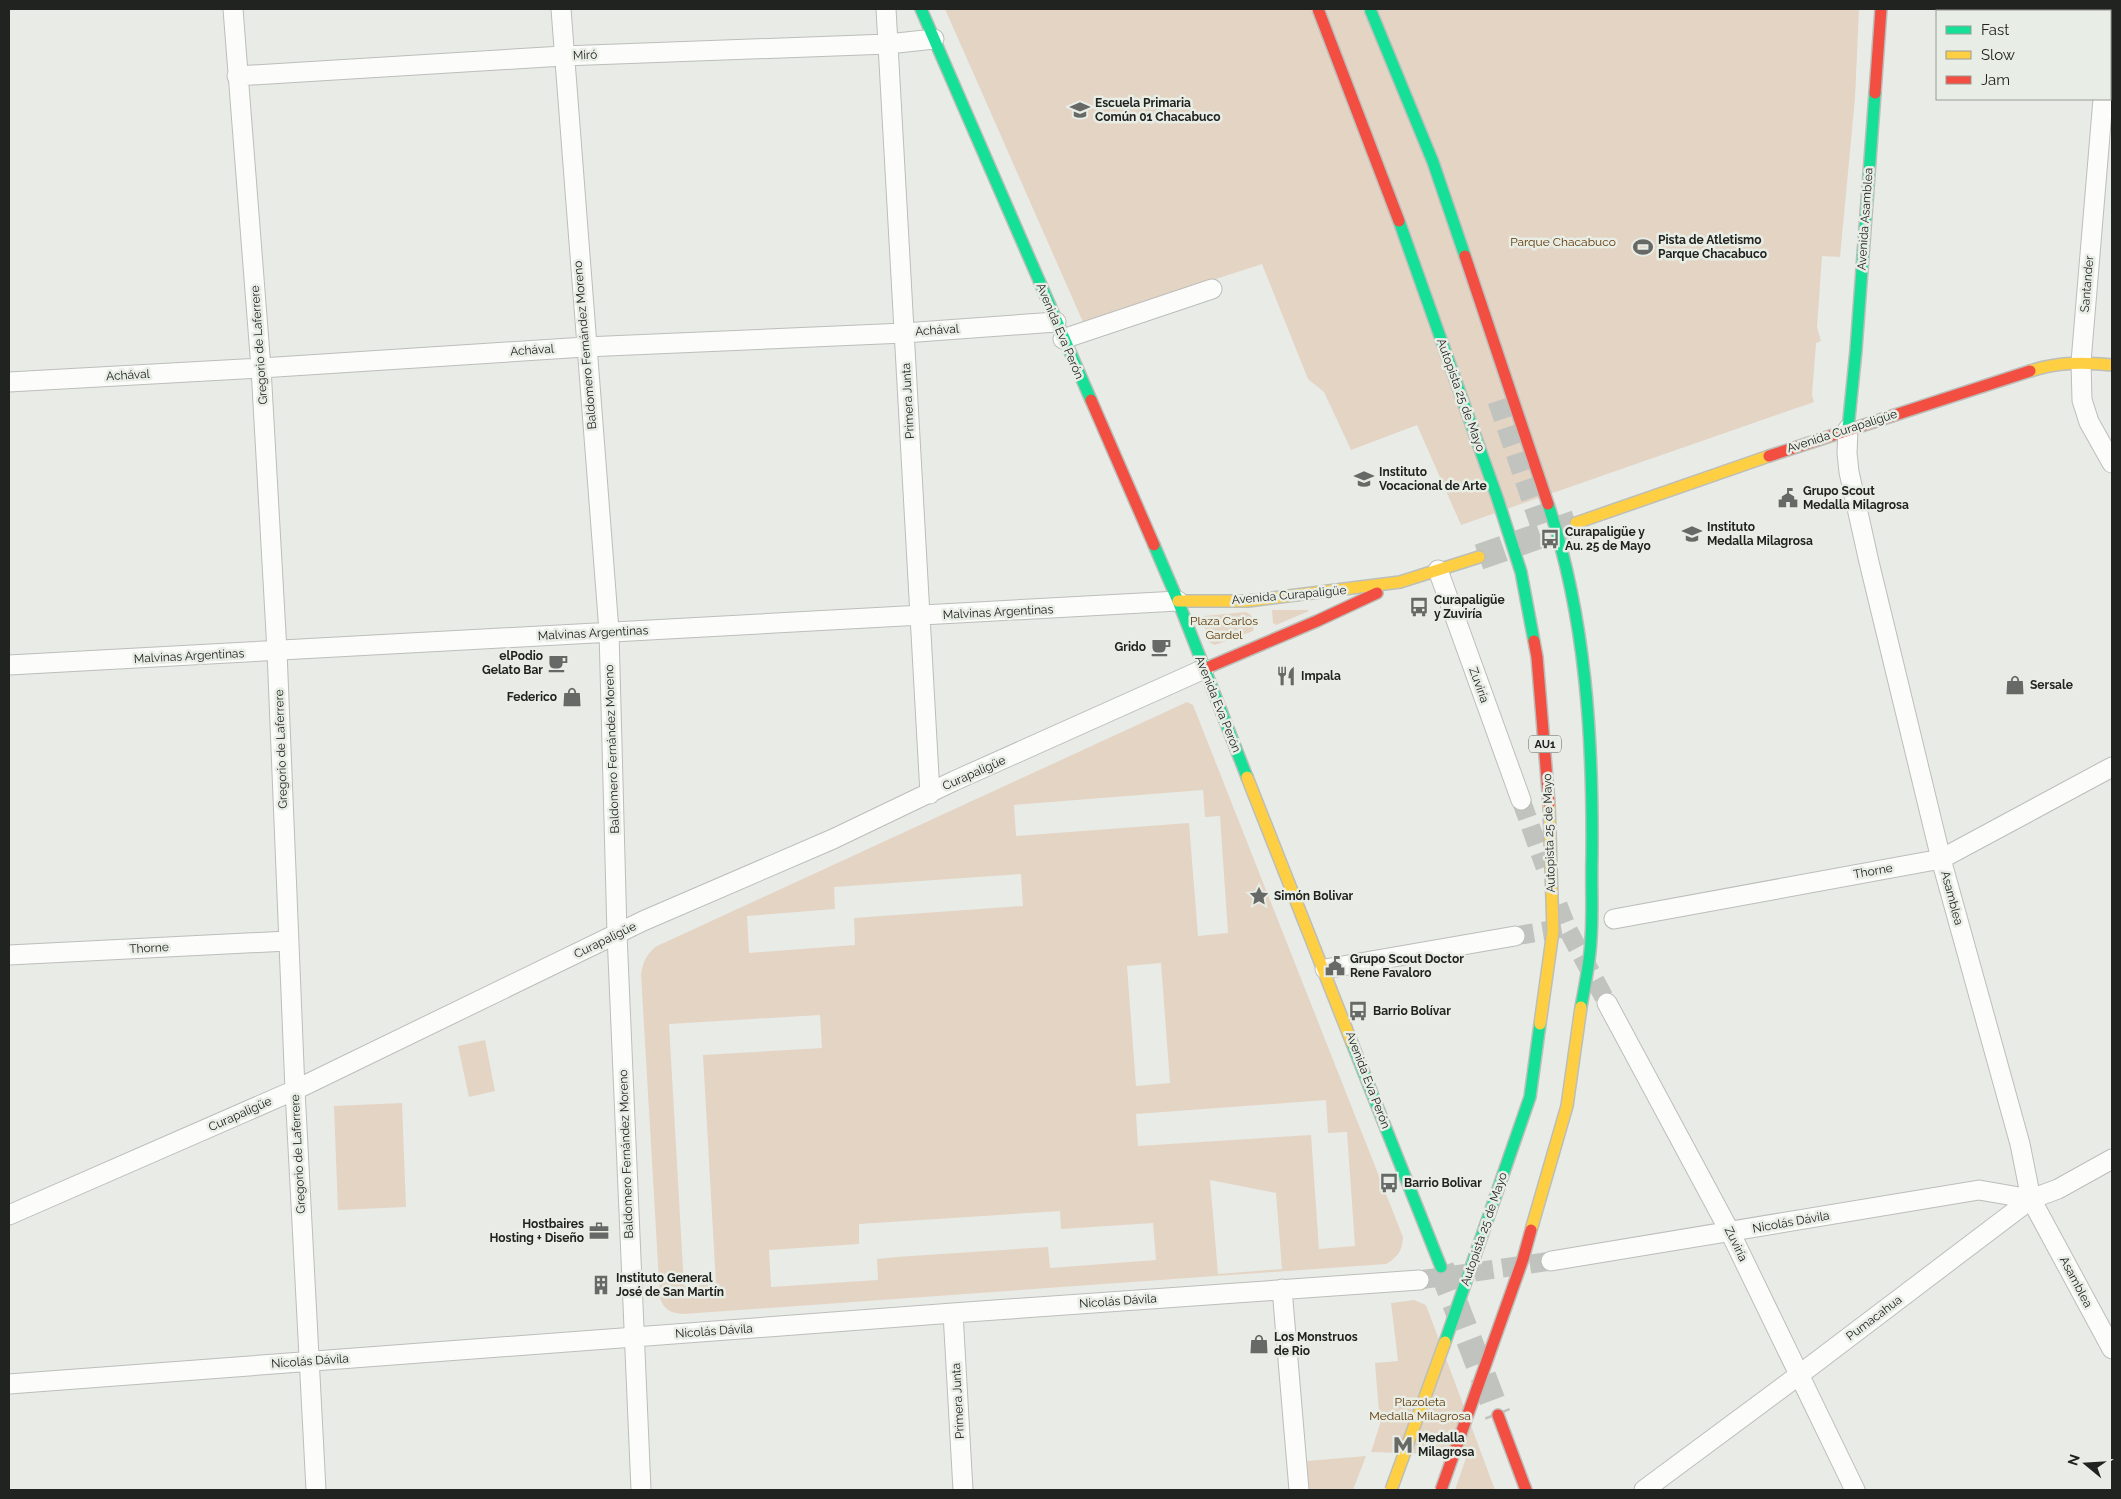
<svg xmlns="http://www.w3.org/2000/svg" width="2121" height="1499" font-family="Raleway,sans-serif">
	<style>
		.green { fill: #e4d4c4; fill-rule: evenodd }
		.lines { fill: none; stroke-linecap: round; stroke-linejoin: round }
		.street-tunnel { stroke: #c1c3bf; stroke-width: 19; stroke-dasharray: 19 9; stroke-linecap: butt }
		.secondary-tunnel { stroke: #c1c3bf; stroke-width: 26; stroke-dasharray: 26 13; stroke-linecap: butt }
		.street-casing { stroke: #bcbeba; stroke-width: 21 }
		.fast-casing { stroke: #bcbeba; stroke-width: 14 }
		.slow-casing { stroke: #bcbeba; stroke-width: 14 }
		.jam-casing { stroke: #bcbeba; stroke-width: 14 }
		.street { stroke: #fcfcfb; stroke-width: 19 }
		.fast { stroke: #16e098; stroke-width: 11 }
		.slow { stroke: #ffcf43; stroke-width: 11 }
		.jam { stroke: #f24e42; stroke-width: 11 }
		.fast-bridge-casing { stroke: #bcbeba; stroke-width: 14; stroke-linecap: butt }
		.slow-bridge-casing { stroke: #bcbeba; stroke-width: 14; stroke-linecap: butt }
		.jam-bridge-casing { stroke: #bcbeba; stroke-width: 14; stroke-linecap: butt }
		.fast-bridge { stroke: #16e098; stroke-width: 11 }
		.slow-bridge { stroke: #ffcf43; stroke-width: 11 }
		.jam-bridge { stroke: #f24e42; stroke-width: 11 }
		.labels { text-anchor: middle; stroke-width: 5; stroke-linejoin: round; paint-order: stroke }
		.shield { fill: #e8ede5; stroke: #5d605b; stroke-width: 1 }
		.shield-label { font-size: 11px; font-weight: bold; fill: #212320 }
		.street-label { font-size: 12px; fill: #212320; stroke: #e8ede5 }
		.poi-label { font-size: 12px; font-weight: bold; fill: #212320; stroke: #e8ede5; text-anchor: start }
		.park-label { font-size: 12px; fill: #5f3400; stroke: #e8ede5 }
	</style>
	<rect width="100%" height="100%" fill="#e9ebe7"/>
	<path class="green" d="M945 9H1859L1855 98 1840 257 1822 256 1817 327 1821 341 1816 343 1812 395 1814 402 1461 525 1417 425 1351 450 1324 392 1308 379 1262 264 1083 322Z
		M1272 610H1308L1309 611 1276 625 1273 623Z
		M1246 612 1251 615 1254 626 1253 631 1215 645 1210 643 1202 620 1204 616Z
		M1187 702 1193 705 1403 1237C1403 1250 1397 1258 1386 1264L683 1314C671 1313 664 1310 660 1298L641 974C643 962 646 956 655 947ZM1203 790 1205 817 1220 816 1228 933 1198 936 1189 823 1016 836 1014 805ZM1021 874 1023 906 854 918 855 945 749 953 747 916 835 909 834 887ZM1161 963 1170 1083 1136 1086 1127 966ZM820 1015 822 1048 703 1055 716 1284 684 1286 669 1024ZM1326 1100 1328 1133 1347 1132 1355 1246 1319 1249 1311 1135 1138 1146 1136 1114ZM1210 1180 1276 1193 1282 1269 1218 1274ZM1060 1211 1061 1229 1153 1223 1156 1260 1050 1268 1048 1247 896 1257 877 1259 878 1280 771 1287 769 1250 859 1244V1224Z
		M485 1040 495 1091 469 1097 458 1046Z
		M402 1103 406 1207 338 1210 334 1106Z
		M1414 1300 1426 1305 1495 1490H1455L1467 1455 1371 1452 1380 1424 1375 1363 1398 1361 1391 1303Z
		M1366 1456 1353 1490H1309L1307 1461Z"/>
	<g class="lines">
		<path class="street-tunnel" d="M1497 401 1543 535
			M1521 800 1545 867
			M1558 905 1567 928 1607 1003
			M1515 936 1563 928
			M1419 1280 1551 1261"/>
		<path class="secondary-tunnel" d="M1479 557 1576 523
			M1441 1267 1498 1415"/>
		<defs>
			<path id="street" d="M233 9 261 368 277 651 295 1090 316 1490
				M561 9 609 631 617 934 641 1490
				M886 9 930 794
				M2110 25 2111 9
				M237 76 563 56 888 44 934 39
				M2103 99 2081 362 2082 400 2089 422 2112 463
				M1063 339 1212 289
				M9 382 261 368 585 347 904 333 1056 322
				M1848 429 1847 453 1849 472 1869 562 1941 859 2020 1144 2031 1199 2112 1349
				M1438 570 1521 800
				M9 665 1178 601
				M1614 919 1941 859 2112 767
				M9 955 288 941
				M1325 969 1515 936
				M1607 1003 1730 1232 1855 1490
				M9 1215 295 1090 643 921 833 839 954 781 1204 669
				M1551 1261 1979 1190 2031 1199
				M1282 1289 1299 1490
				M953 1313 963 1490
				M9 1384 953 1313 1419 1280
				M1644 1490 1799 1375 2031 1199 2058 1189 2112 1159"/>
			<path id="fast" d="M921 9 1091 400
				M1848 429 1856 350 1875 93
				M1154 545 1178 601 1247 777
				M1352 1043 1441 1267"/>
			<path id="slow" d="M2030 371C2058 362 2083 362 2112 365
				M1576 523 1769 456
				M1178 601H1248L1400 582 1479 557
				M1247 777 1352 1043"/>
			<path id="jam" d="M1875 93 1881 9
				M1091 400 1154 545
				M1769 456 2030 371
				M1204 669 1317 621 1377 593
				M1498 1415 1526 1490"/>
		</defs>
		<use href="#street" class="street-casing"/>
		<use href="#fast" class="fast-casing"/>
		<use href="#slow" class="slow-casing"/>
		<use href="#jam" class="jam-casing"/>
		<use href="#street" class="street"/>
		<use href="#fast" class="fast"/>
		<use href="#slow" class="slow"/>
		<use href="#jam" class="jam"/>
		<defs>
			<path id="fast-bridge" d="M1370 9 1433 162 1465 256
				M1399 221 1497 497 1521 572 1534 641
				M1548 504C1586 617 1593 738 1592 856 1591 884 1593 912 1591 939 1590 962 1585 985 1581 1007
				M1445 1342 1530 1097 1540 1024"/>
			<path id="slow-bridge" d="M1540 1024 1553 931 1549 804
				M1531 1230 1567 1106 1581 1007
				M1391 1490 1445 1342"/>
			<path id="jam-bridge" d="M1318 9 1399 221
				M1465 256 1548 504
				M1534 641 1537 657 1549 804
				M1441 1490 1523 1259 1531 1230"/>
		</defs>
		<use href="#fast-bridge" class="fast-bridge-casing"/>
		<use href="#slow-bridge" class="slow-bridge-casing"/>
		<use href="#jam-bridge" class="jam-bridge-casing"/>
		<use href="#fast-bridge" class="fast-bridge"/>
		<use href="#slow-bridge" class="slow-bridge"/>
		<use href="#jam-bridge" class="jam-bridge"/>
	</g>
	<defs>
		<symbol id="school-bare" viewBox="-9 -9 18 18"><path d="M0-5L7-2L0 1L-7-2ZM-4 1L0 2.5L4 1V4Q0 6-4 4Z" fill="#676966" stroke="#e8ede5" stroke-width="2.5" paint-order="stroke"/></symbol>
		<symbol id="stadium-bare" viewBox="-9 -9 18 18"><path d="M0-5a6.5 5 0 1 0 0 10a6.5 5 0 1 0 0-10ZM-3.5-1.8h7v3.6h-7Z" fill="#676966" stroke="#e8ede5" stroke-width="2.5" paint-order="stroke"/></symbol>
		<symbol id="civic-bare" viewBox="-9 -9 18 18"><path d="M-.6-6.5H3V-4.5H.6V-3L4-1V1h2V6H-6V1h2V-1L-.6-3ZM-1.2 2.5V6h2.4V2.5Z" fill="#676966" stroke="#e8ede5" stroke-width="2.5" paint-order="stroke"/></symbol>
		<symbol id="bus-bare" viewBox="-9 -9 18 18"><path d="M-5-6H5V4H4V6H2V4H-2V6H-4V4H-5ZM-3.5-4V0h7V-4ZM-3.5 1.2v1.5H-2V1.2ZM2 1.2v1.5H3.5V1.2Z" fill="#676966" stroke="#e8ede5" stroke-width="2.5" paint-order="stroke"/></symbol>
		<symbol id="cafe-bare" viewBox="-9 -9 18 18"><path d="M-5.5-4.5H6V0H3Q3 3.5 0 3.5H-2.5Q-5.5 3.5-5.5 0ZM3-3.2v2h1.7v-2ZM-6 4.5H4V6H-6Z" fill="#676966" stroke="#e8ede5" stroke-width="2.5" paint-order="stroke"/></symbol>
		<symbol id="restaurant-bare" viewBox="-9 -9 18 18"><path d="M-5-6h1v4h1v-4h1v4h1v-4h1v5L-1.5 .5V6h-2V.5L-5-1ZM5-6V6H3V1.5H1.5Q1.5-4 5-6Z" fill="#676966" stroke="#e8ede5" stroke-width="2.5" paint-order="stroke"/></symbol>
		<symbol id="shop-bare" viewBox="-9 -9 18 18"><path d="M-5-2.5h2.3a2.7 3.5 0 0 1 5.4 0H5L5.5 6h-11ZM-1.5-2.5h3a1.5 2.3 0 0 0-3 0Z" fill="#676966" stroke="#e8ede5" stroke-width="2.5" paint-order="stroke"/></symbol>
		<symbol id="sight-bare" viewBox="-9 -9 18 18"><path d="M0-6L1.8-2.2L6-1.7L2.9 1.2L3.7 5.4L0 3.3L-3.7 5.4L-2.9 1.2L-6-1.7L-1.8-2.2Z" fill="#676966" stroke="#e8ede5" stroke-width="2.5" paint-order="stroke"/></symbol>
		<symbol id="office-bare" viewBox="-9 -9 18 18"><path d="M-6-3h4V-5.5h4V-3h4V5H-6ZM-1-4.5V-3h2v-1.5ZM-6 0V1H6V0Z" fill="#676966" stroke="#e8ede5" stroke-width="2.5" paint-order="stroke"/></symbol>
		<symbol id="building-bare" viewBox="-9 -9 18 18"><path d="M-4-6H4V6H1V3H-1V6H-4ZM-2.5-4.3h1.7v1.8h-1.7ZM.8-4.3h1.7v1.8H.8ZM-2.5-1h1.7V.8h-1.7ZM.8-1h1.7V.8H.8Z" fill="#676966" stroke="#e8ede5" stroke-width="2.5" paint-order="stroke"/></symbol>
		<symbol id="metro-bare" viewBox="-9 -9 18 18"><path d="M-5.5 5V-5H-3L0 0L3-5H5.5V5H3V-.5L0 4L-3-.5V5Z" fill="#676966" stroke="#e8ede5" stroke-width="2.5" paint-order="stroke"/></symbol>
	</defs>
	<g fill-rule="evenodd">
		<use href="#school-bare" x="1066" y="96" width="28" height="28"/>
		<use href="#stadium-bare" x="1629" y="233" width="28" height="28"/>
		<use href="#school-bare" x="1350" y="465" width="28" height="28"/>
		<use href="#civic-bare" x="1774" y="484" width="28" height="28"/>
		<use href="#school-bare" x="1678" y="520" width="28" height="28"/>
		<use href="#bus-bare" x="1536" y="525" width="28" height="28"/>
		<use href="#bus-bare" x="1405" y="593" width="28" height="28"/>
		<use href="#cafe-bare" x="1147" y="633" width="28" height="28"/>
		<use href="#cafe-bare" x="544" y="649" width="28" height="28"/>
		<use href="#restaurant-bare" x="1272" y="662" width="28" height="28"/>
		<use href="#shop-bare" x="2001" y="671" width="28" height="28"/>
		<use href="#shop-bare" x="558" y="683" width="28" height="28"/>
		<use href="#sight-bare" x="1245" y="882" width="28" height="28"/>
		<use href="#civic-bare" x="1321" y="952" width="28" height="28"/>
		<use href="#bus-bare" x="1344" y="997" width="28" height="28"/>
		<use href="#bus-bare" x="1375" y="1169" width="28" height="28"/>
		<use href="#office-bare" x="585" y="1217" width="28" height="28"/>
		<use href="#building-bare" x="587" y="1271" width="28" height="28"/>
		<use href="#shop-bare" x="1245" y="1330" width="28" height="28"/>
		<use href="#metro-bare" x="1389" y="1431" width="28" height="28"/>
	</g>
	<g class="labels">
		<rect class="shield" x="1529" y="735.5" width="32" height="17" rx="4"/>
		<g class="shield-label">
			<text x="1545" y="748">AU1</text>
		</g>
		<g class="street-label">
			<text transform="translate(585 55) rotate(-2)" y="4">Miró</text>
			<text transform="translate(1865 219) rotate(-86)" y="4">Avenida Asamblea</text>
			<text transform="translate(2087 284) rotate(-85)" y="4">Santander</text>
			<text transform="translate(937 330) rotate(-4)" y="4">Achával</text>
			<text transform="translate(1060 331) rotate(67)" y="4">Avenida Eva Perón</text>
			<text transform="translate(259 345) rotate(-94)" y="4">Gregorio de Laferrere</text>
			<text transform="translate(585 345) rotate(-95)" y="4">Baldomero Fernández Moreno</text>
			<text transform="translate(532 350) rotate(-4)" y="4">Achával</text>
			<text transform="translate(128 375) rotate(-3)" y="4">Achával</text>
			<text transform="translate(1461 395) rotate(70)" y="4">Autopista 25 de Mayo</text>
			<text transform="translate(908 401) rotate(-93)" y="4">Primera Junta</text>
			<text transform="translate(1842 431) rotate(-18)" y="4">Avenida Curapaligüe</text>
			<text transform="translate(1289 595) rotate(-5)" y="4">Avenida Curapaligüe</text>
			<text transform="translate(998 612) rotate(-3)" y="4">Malvinas Argentinas</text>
			<text transform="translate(593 633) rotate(-3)" y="4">Malvinas Argentinas</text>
			<text transform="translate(189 656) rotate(-3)" y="4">Malvinas Argentinas</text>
			<text transform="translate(1479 685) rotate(70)" y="4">Zuviría</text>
			<text transform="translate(1218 704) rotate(68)" y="4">Avenida Eva Perón</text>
			<text transform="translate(281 749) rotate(-92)" y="4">Gregorio de Laferrere</text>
			<text transform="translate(612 749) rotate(-92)" y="4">Baldomero Fernández Moreno</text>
			<text transform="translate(974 773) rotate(-24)" y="4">Curapaligüe</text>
			<text transform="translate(1549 833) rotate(-92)" y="4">Autopista 25 de Mayo</text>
			<text transform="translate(1873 871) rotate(-10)" y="4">Thorne</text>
			<text transform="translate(1952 898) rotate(75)" y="4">Asamblea</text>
			<text transform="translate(605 940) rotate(-26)" y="4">Curapaligüe</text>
			<text transform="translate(149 948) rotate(-3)" y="4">Thorne</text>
			<text transform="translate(1368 1080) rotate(69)" y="4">Avenida Eva Perón</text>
			<text transform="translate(240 1114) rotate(-24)" y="4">Curapaligüe</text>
			<text transform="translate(298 1154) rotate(-93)" y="4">Gregorio de Laferrere</text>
			<text transform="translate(626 1154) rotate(-92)" y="4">Baldomero Fernández Moreno</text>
			<text transform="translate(1791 1222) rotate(-10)" y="4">Nicolás Dávila</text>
			<text transform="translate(1484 1229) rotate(-71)" y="4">Autopista 25 de Mayo</text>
			<text transform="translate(1736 1244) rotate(64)" y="4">Zuviría</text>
			<text transform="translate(2076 1282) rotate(62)" y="4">Asamblea</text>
			<text transform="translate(1118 1301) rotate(-4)" y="4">Nicolás Dávila</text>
			<text transform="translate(1874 1318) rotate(-37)" y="4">Pumacahua</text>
			<text transform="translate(714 1331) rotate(-4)" y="4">Nicolás Dávila</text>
			<text transform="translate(310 1361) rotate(-4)" y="4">Nicolás Dávila</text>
			<text transform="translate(958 1401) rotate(-93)" y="4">Primera Junta</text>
		</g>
		<g class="poi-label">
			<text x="1095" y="107">Escuela Primaria<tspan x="1095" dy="14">Común 01 Chacabuco</tspan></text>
			<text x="1658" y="244">Pista de Atletismo<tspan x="1658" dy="14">Parque Chacabuco</tspan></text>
			<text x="1379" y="476">Instituto<tspan x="1379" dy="14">Vocacional de Arte</tspan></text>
			<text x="1803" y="495">Grupo Scout<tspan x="1803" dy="14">Medalla Milagrosa</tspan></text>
			<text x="1707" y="531">Instituto<tspan x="1707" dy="14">Medalla Milagrosa</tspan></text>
			<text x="1565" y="536">Curapaligüe y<tspan x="1565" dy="14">Au. 25 de Mayo</tspan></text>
			<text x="1434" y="604">Curapaligüe<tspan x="1434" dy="14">y Zuviría</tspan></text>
			<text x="1146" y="651" text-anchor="end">Grido</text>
			<text x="543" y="660" text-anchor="end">elPodio<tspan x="543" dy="14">Gelato Bar</tspan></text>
			<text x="1301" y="680">Impala</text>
			<text x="2030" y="689">Sersale</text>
			<text x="557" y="701" text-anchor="end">Federico</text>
			<text x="1274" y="900">Simón Bolivar</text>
			<text x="1350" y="963">Grupo Scout Doctor<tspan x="1350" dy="14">Rene Favaloro</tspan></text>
			<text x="1373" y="1015">Barrio Bolívar</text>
			<text x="1404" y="1187">Barrio Bolivar</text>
			<text x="584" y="1228" text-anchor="end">Hostbaires<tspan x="584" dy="14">Hosting + Diseño</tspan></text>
			<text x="616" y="1282">Instituto General<tspan x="616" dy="14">José de San Martín</tspan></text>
			<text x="1274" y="1341">Los Monstruos<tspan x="1274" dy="14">de Rio</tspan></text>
			<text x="1418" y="1442">Medalla<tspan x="1418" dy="14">Milagrosa</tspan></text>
		</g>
		<g class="park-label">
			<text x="1563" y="246">Parque Chacabuco</text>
			<text x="1224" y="625">Plaza Carlos<tspan x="1224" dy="14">Gardel</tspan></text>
			<text x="1420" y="1406">Plazoleta<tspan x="1420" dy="14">Medalla Milagrosa</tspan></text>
		</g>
	</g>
	<rect width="2121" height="1499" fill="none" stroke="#212320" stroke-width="20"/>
	<rect x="1936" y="10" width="175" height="90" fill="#e8ede5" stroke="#989c96"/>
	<rect x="1946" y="26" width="25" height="8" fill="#16e098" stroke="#989c96"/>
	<text x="1981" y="35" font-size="15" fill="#212320">Fast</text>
	<rect x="1946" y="51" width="25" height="8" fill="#ffcf43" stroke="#989c96"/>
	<text x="1981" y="60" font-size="15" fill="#212320">Slow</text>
	<rect x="1946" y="76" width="25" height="8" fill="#f24e42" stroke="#989c96"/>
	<text x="1981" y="85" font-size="15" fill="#212320">Jam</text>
	<g transform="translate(2086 1464) rotate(288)" stroke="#e8ede5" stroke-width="4" paint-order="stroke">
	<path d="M0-4L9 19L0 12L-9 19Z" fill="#212320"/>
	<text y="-8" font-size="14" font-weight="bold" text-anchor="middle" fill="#212320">N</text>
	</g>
</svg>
